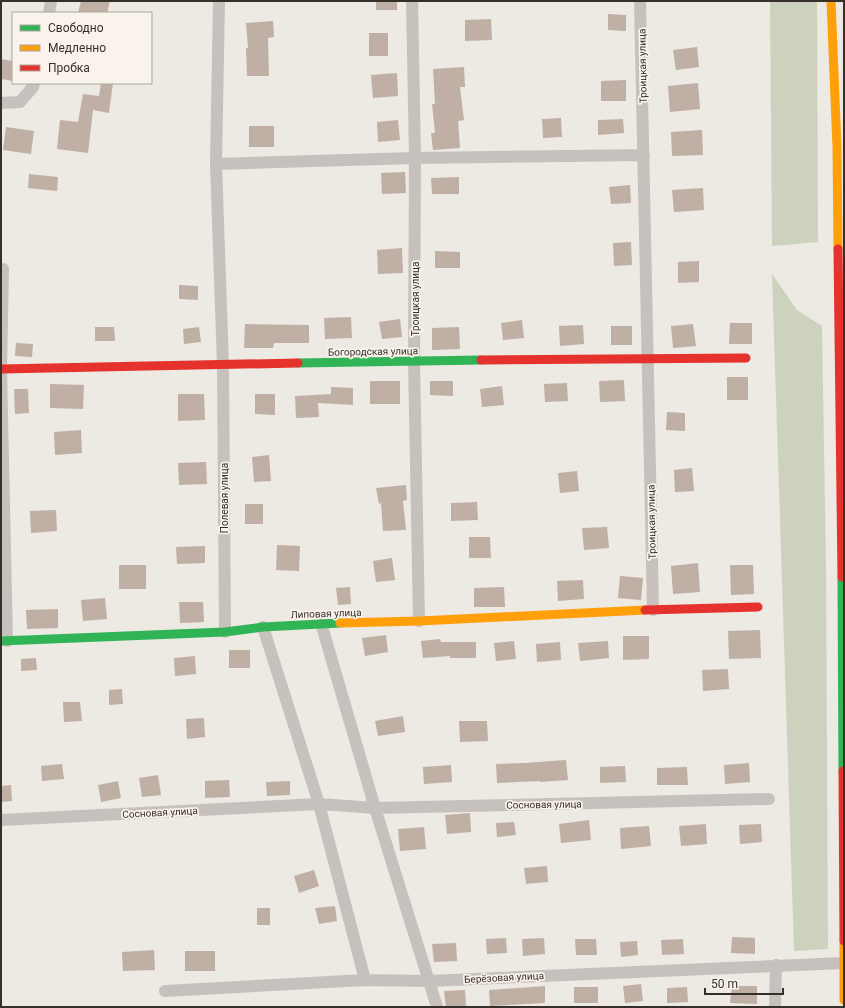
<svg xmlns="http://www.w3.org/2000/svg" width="845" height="1008" font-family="Roboto,sans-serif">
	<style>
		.green { fill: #cdd2be }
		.building { fill: #c0afa5 }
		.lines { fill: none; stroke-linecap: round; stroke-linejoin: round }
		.street { stroke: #c6c1bc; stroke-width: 12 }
		.fast { stroke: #30b455; stroke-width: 9 }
		.slow { stroke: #ff9f0a; stroke-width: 9 }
		.jam { stroke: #e5322d; stroke-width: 9 }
		.labels { text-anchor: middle; stroke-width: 3.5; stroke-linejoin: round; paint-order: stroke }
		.street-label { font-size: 10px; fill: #372f2a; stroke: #f9f3eb }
	</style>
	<rect width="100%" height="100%" fill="#ede9e3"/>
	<path class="green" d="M770 1H817L818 242 772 246Z
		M772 274 797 310 822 326 826 568 828 949 794 951Z"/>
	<path class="building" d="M81 1H110L107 13H78Z
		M376 1H397V10H376Z
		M608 14 626 15V31L608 30Z
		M491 19 492 40 465 41V20Z
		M273 21 274 37 268 38 269 76H247L246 48H248L246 23Z
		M369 33H388V56H369Z
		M697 47 699 67 676 70 673 50Z
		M1 59 13 61V81L1 79Z
		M464 67 465 87H460L464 120 458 121 460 148 433 150 431 133H435L432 104H435L433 69Z
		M397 73 398 96 373 98 371 75Z
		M626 80V101H601V81Z
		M101 83H113L109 113 93 110 88 153 57 149 60 120 78 122 83 94 99 96Z
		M698 83 700 109 670 112 668 86Z
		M561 118 562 137 543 138 542 119Z
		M623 119 624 133 598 135V120Z
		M398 120 400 140 378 142 377 122Z
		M249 126H274V147H249Z
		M6 127 34 131 31 154 3 150Z
		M702 130 703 155 672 156 671 132Z
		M405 172 406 193 382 194 381 173Z
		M29 174 58 177 57 191 28 188Z
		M459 177V194H432L431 178Z
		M630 185 631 203 611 204 609 187Z
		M703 188 704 210 674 212 672 190Z
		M631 242 632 265 614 266 613 243Z
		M402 248 403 273 378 274 377 250Z
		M435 251 460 252V268H435Z
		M699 261V282L678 283V262Z
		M179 285 198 286V300L179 299Z
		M351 317 352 338 325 339 324 318Z
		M400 319 402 337 382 339 379 322Z
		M522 320 524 338 503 340 501 323Z
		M730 323H752V344H729Z
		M245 324 309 325V343H274L273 348H244Z
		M693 324 696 346 673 348 671 326Z
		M583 325 584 344 560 346 559 326Z
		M611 326H632V345H611Z
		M95 327H114L115 341H95Z
		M199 327 201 342 184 344 183 329Z
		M459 327 460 349 432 350V328Z
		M16 343 33 344 32 357 15 356Z
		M727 377H748V400H727Z
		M624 380 625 401 600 402 599 381Z
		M370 381H400V404H370Z
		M430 381H453V396L430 395Z
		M567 383 568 401 545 402 544 384Z
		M50 384 84 385 83 409 50 408Z
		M502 386 504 405 482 407 480 389Z
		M331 387 353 388V405L318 403 319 417 296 418 295 396 331 394Z
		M14 389H28L29 413 15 414Z
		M178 394H204L205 420 178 421Z
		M255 394H275V415L255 414Z
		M667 412 685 413V431L666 430Z
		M81 430 82 453 55 455 54 432Z
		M269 455 271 481 254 482 252 457Z
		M206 462 207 484 179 485 178 463Z
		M692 468 694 491 675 492 674 470Z
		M577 471 579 491 560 493 558 473Z
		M406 485 407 500 403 501 406 530 383 531 381 503 379 504 376 488Z
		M477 502 478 520 451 521V503Z
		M245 504H263V524H245Z
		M56 510 57 531 31 533 30 511Z
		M607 527 609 548 584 550 582 528Z
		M469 537H490L491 558H469Z
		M277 545 300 546 299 571 276 570Z
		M205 546V563L177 564 176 547Z
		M392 558 395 580 376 582 373 561Z
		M698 563 700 592 673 594 671 566Z
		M119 565H146V589H119Z
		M730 565H753L754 594 731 595Z
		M620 576 643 578 641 600 618 598Z
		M583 580 584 599 558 601 557 581Z
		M350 587 351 604 338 605 336 588Z
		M504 587 505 607H474V588Z
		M105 598 107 619 83 621 81 600Z
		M179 602H203L204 622 180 623Z
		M58 609V628L27 629 26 610Z
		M760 630 761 658 729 659 728 631Z
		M386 635 388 652 365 656 362 638Z
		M623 636H649V659L623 660Z
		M440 639 441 642H476V658H450V656L423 658 421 641Z
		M514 641 516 659 496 661 494 643Z
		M608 641 609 658 580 661 578 643Z
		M560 642 561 660 537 662 536 644Z
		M229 650H250V668H229Z
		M195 656 196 674 175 676 174 658Z
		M36 658 37 670 21 671V659Z
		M728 669 729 689 703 691 702 670Z
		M122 689 123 704 109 705V690Z
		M63 702H80L82 721 64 722Z
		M403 716 405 732 378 736 375 721Z
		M204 718 205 737 187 739 186 719Z
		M459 721H487L488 741 460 742Z
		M566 760 568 780 540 782V781L497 783 496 764 525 763Z
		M749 763 750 782 725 784 724 765Z
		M62 764 64 779 42 781 41 766Z
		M451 765 452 782 424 784 423 767Z
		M625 766 626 782 600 783V767Z
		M687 767 688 785H657V768Z
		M158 775 161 795 142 797 139 778Z
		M229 780 230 797 205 798V781Z
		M118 781 121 798 101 802 98 785Z
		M290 781V795L267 796 266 782Z
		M11 785 12 801 1 802V786Z
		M470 813 471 832 447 834 445 815Z
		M589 820 591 840 561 843 559 824Z
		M514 822 516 835 497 837 496 823Z
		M706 824 707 844 681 846 679 826Z
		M761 824 762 842 740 844 739 825Z
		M649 826 651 846 621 849 620 828Z
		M424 827 426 849 400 851 398 829Z
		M547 866 548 882 526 884 524 868Z
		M314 870 319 886 299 893 294 876Z
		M335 906 337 921 319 924 315 908Z
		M257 908H270V925H257Z
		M732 937 755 938V954L731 953Z
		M506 938 507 953 487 954 486 939Z
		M544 938 545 954 523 956 522 939Z
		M575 939H596L597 955H576Z
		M683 939 684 954 662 955 661 940Z
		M637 941 638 955 621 957 620 942Z
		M456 943 457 961 434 962 432 944Z
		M154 950 155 970 123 971 122 952Z
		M185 951H215V971H185Z
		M641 984 643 1001 625 1003 623 986Z
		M545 986V1003L490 1006 489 990Z
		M732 986H757V1004L730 1003Z
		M574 987H598V1003H574Z
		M687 987 688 1002 667 1003V988Z
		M465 990 466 1007H446L444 991Z"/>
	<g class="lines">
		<path class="street" d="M219 1 216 164 223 365 225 632
			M412 1 415 158 414 361 419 621
			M640 1 653 610
			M49 13 51 1
			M1 103 20 102 33 87 34 83
			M216 164 415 158 644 155
			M1 369 7 641
			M1 369 3 269
			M321 623 375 808 437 1007
			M1 820 319 804 263 627
			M365 980 319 804 375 808 769 799
			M165 991 365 980 429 981 844 963
			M775 1007 776 965"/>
		<path class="fast" d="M298 363 481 360
			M842 577 843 771
			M1 641 225 632 263 627 340 623"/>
		<path class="slow" d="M831 1 837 147 838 249
			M340 623 419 621 645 610
			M844 941V1000"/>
		<path class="jam" d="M838 249 842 577
			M481 360 746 358
			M1 369 298 363
			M645 610 758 607
			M843 771 844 941"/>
	</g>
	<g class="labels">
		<g class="street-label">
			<text transform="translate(642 66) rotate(-91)" y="4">Троицкая улица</text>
			<text transform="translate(415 299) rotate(-90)" y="4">Троицкая улица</text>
			<text transform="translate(373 351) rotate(-1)" y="4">Богородская улица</text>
			<text transform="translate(224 498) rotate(-90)" y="4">Полевая улица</text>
			<text transform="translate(651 522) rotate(-91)" y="4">Троицкая улица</text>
			<text transform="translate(326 613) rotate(-2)" y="4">Липовая улица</text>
			<text transform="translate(544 804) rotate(-1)" y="4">Сосновая улица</text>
			<text transform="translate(160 812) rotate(-3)" y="4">Сосновая улица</text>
			<text transform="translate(504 977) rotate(-3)" y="4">Берёзовая улица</text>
		</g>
	</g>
	<rect width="845" height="1008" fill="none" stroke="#372f2a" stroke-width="4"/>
	<rect x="12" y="12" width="140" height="72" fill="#f9f3eb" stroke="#aba59e"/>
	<rect x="20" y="25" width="20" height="6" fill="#30b455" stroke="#aba59e"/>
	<text x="48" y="32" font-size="12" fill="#372f2a">Свободно</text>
	<rect x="20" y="45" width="20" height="6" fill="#ff9f0a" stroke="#aba59e"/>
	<text x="48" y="52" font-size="12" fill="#372f2a">Медленно</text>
	<rect x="20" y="65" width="20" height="6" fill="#e5322d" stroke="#aba59e"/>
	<text x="48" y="72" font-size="12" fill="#372f2a">Пробка</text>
	<path d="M705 988v6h78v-6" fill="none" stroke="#372f2a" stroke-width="2"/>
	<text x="711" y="988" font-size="12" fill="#372f2a" stroke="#f9f3eb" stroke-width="3" paint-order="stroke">50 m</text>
</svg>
